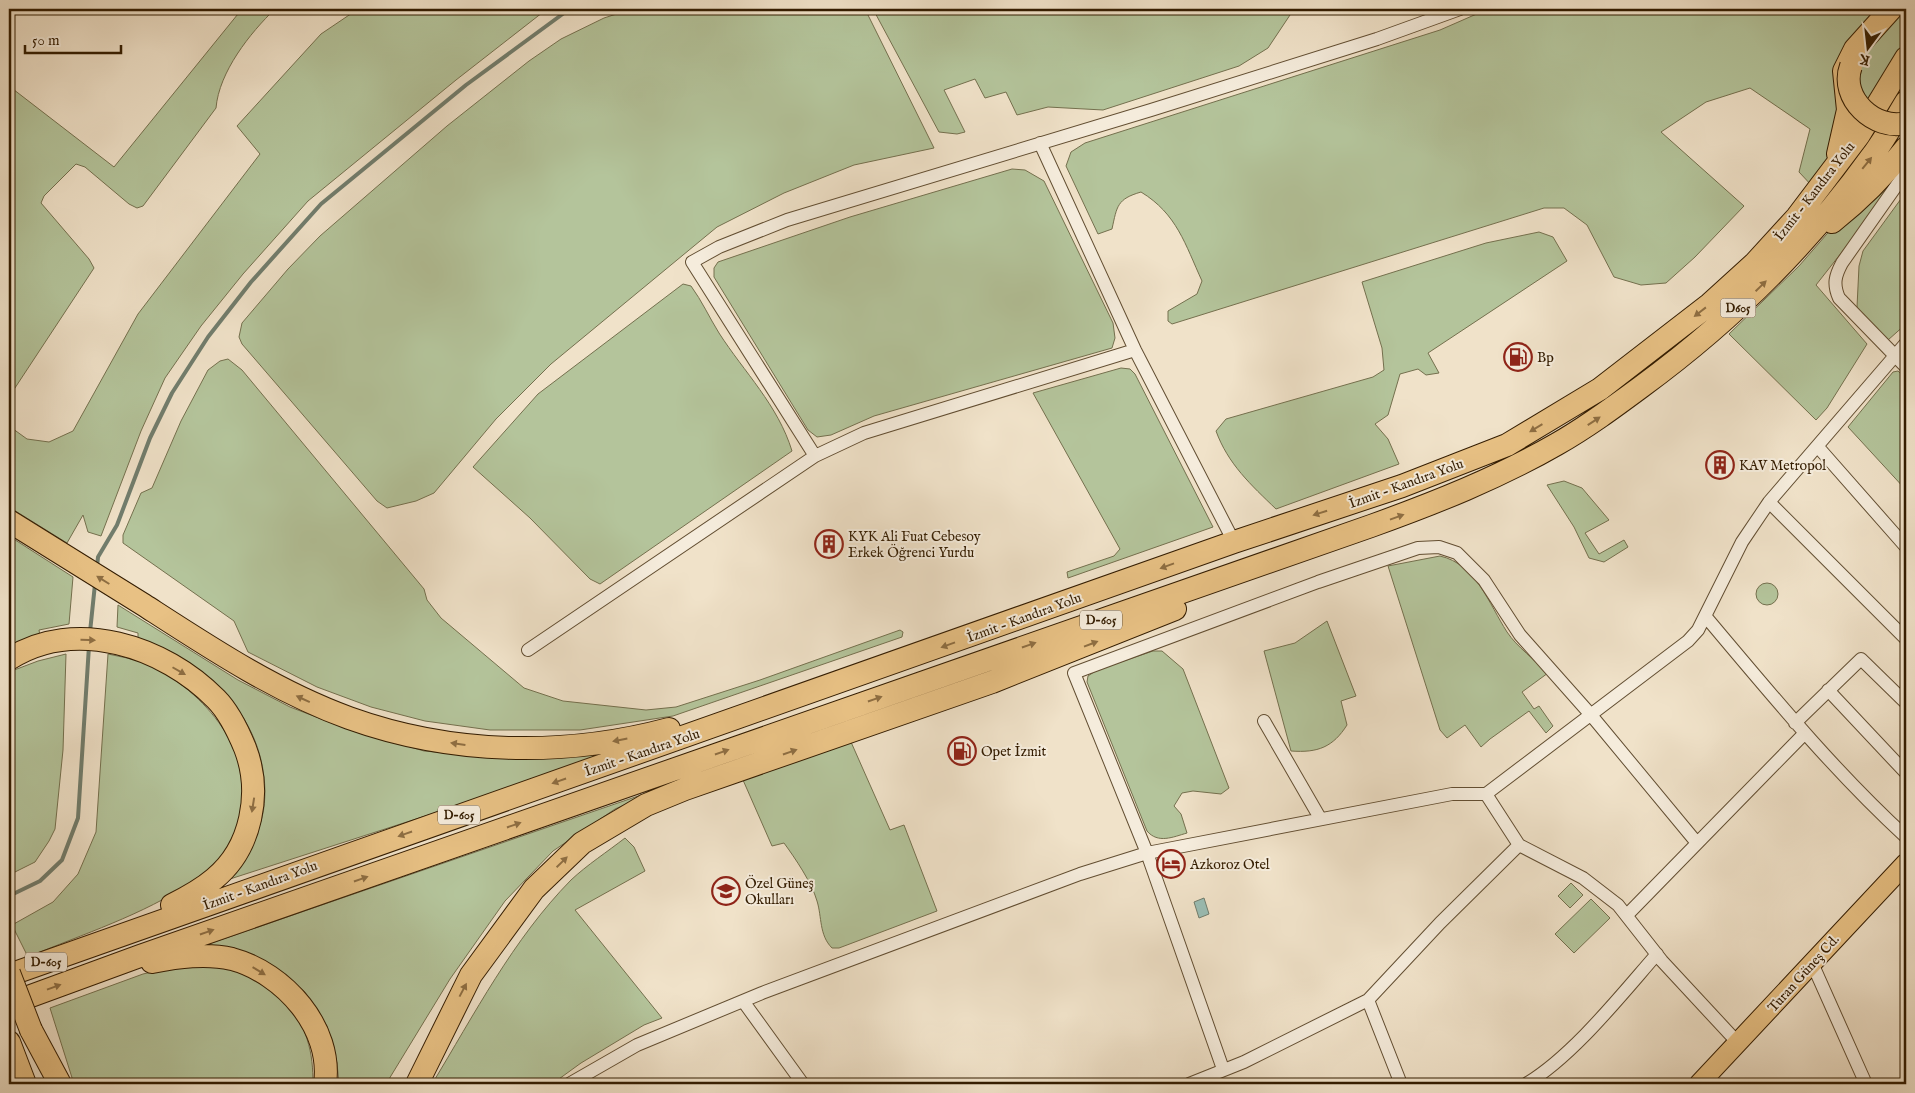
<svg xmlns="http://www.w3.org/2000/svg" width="1915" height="1093" font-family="'IM FELL English',serif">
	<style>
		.green { fill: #b4c49b; stroke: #74704e }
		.water { fill: #9abeb5; stroke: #717d6d }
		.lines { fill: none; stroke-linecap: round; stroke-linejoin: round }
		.stream { stroke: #717d6d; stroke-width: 4 }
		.street-casing { stroke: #624e32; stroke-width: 14 }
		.primary-casing { stroke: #331c00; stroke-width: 21 }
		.highway-casing { stroke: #331c00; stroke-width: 24 }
		.street { stroke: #f5ecdc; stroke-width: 12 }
		.primary { stroke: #e8c184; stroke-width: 19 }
		.highway { stroke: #e8c184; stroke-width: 22 }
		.highway-bridge-casing { stroke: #331c00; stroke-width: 24; stroke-linecap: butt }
		.highway-bridge { stroke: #e8c184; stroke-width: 22 }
		.oneway { fill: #8e6e42 }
		.labels { text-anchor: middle; stroke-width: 4; stroke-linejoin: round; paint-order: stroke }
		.shield { fill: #f5ecdc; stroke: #6d5a42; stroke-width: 1 }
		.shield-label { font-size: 12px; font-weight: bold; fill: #331c00 }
		.street-label { font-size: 14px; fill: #331c00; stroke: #f5ecdc }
		.poi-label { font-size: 14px; fill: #331c00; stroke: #f5ecdc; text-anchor: start }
	</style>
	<rect width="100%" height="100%" fill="#f0e2c9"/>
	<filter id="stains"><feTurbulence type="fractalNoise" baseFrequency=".004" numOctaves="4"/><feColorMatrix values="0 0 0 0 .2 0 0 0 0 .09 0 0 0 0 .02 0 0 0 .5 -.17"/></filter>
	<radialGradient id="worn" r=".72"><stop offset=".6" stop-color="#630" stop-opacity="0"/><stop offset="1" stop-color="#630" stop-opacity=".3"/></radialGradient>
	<path class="green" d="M242 9H275C250 33 219 72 216 108L143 206 137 208 129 204 85 167 76 164 44 196 41 203 89 259 94 268 9 397V86L114 167Z
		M358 9H547L456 80 308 201 243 274 201 326 165 378 141 431 101 536 88 532 83 515 67 543 9 507V426L27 439 49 442 73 431 138 314 260 154 237 126 321 34Z
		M632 9H865L934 148 854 165 784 193 717 227 551 364 496 419 434 493 416 501 387 508 377 501 242 344 239 337 242 323 288 269 320 236 447 126 529 61 561 39 604 18Z
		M873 9H1294L1268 48 1239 66 1103 110 1048 107 1017 115 1006 92 985 98 975 79 944 90 965 132 957 134 939 132Z
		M1488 9H1887L1852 49 1841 139 1814 188 1799 172 1810 129 1750 88 1706 102 1661 132 1744 206 1695 257 1666 283 1641 285 1614 277 1587 225 1564 208H1544L1172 324 1168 321V311L1197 294 1202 281C1185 244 1177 214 1141 192 1117 199 1117 206 1112 229L1098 234 1066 166 1071 152 1085 143 1440 30Z
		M1904 9H1906V48L1868 110 1853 77 1859 60Z
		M1906 161 1853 238 1816 285 1867 344 1827 408 1816 420 1729 334 1799 266 1833 227Z
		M1012 169 1025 170 1044 181 1113 323 1115 338 1112 348 874 416 831 435 817 437 808 430 714 277V268L718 262 850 217Z
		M1906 192V324L1888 340 1864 317 1857 307 1859 266 1863 251Z
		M1539 232 1553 237 1567 261 1428 353 1439 373 1426 375 1418 369 1400 374 1388 415 1375 424 1388 439 1399 464 1276 509C1251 485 1228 464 1216 431L1226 419 1373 377 1384 370 1382 348 1362 282 1486 243Z
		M683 284 691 286C702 301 709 317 719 333 744 372 778 405 792 451L600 584 590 579 530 518 473 467 538 394Z
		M228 359 242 370 424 589 427 600 441 618 524 688 563 701 646 710 676 707 760 680 900 630 903 632 902 637 673 716 580 730H490L425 721 371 707 317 687 248 652 234 621 123 543V535L141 493 152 488 181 421 208 370 220 361Z
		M1121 368 1130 369 1135 374 1213 527 1068 578 1067 572 1114 556 1120 549 1033 393Z
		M1898 371 1906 378V490L1848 427 1893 372Z
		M1564 481 1582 488 1609 520 1585 533 1599 554 1624 540 1628 547 1604 562 1589 558 1574 527 1547 485Z
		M9 536 73 577 69 624 39 630 40 636 9 648Z
		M1440 556C1476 564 1489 604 1507 632 1517 647 1535 660 1548 673L1522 692 1534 709 1539 706 1553 726 1546 733 1529 711 1490 739 1481 747 1465 725 1447 738 1440 730 1388 566Z
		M1756 594a11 11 0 1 1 22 0a11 11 0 1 1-22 0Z
		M118 605 238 680 290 707 345 728 424 751 501 758 633 745 540 779 230 879C239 862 251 846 258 829 265 814 266 793 264 777 258 722 220 679 173 653 163 647 149 643 138 639V633L117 627Z
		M1327 621 1356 696 1341 701 1347 725C1333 747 1318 753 1291 751L1264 651 1295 643Z
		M1153 651H1162L1183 669 1229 788 1221 794 1193 791 1182 793 1174 806 1181 814 1187 833C1173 837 1158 844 1147 831L1087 682 1088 676 1097 670Z
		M66 654 63 750 55 829 49 841 35 862 9 875V672L38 661Z
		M108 654C121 657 136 659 148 664 204 691 260 755 240 821 236 835 228 855 218 865 211 871 200 876 192 882 143 915 83 934 28 957L12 925 53 902 78 874 96 832Z
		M851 742 890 830 904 825 937 911 839 948H832C819 935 822 917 817 901 812 883 795 858 784 843L772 846 743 780Z
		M673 784 615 809 553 851 505 901 450 979 386 1084H339L337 1063 327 1026 305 992 278 970 197 948Z
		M625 838 634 847 645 871 575 910 662 1018 644 1025 581 1063 552 1084H432C474 1015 513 939 571 880 587 865 607 852 625 838Z
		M1571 883 1583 895 1570 908 1558 896Z
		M1591 899 1610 918 1574 953 1555 934Z
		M186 964C199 965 212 965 225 967 261 972 297 1004 307 1039 312 1054 313 1069 313 1084H74L50 1008 143 974Z"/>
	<path class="water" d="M1204 898 1209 914 1199 918 1194 902Z"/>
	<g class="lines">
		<path class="stream" d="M97 567 98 557 117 525 150 438 172 393 208 337 251 282 321 204 466 85 564 13 574 9
			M90 632 95 584
			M9 896 40 881 62 860 78 818 89 646"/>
		<defs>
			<path id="street" d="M1040 143 1135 350 1234 542
				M1906 172 1842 263C1835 276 1833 284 1839 298L1906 367
				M1818 447 1906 547
				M815 456 692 262 719 247 787 220 1151 110 1377 39 1460 9
				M1769 502 1906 639
				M1706 617C1770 693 1833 770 1906 837
				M528 650 815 456 864 433 1135 350
				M1828 690 1906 773
				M1264 721 1320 818
				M1795 723 1861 659 1906 703
				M1486 794 1519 845 1583 878 1618 905 1662 961 1739 1044
				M1627 915 1804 734
				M1812 963 1866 1084
				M1368 1000 1401 1084
				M743 1001 803 1084
				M1223 1069 1147 853 1074 673 1318 582 1418 548 1439 547 1457 553 1484 580 1520 635 1591 715 1697 843
				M569 1084 637 1045 762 993 1080 874 1147 853 1452 794H1486L1688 641 1698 630 1742 542 1769 502 1906 343
				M1189 1084 1244 1062 1368 1000 1440 923 1519 845
				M1526 1084C1573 1056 1621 995 1657 954"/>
			<path id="primary" d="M1699 1084 1906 863"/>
			<path id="highway" d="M1838 154 1848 110 1844 71 1855 49 1891 9
				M1832 222C1860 200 1884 176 1906 148
				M9 521C54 549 99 577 144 605 209 647 275 691 349 718 452 755 564 757 669 729
				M9 659C75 617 164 646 216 699 229 712 238 731 245 748 262 792 252 848 214 879 201 890 186 898 172 905
				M152 962C178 957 206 953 232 959 284 973 333 1028 325 1084
				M9 975 1234 542 1402 486 1507 445 1600 389 1710 304 1754 264 1797 217 1859 135 1906 58
				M9 1004 140 956 1371 526C1435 503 1498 478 1557 444 1587 427 1614 407 1641 387 1730 322 1808 245 1872 156 1885 139 1895 120 1906 102
				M31 1030 60 1084
				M9 1042 25 1084
				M417 1084 471 975 534 889 582 843 646 805 685 789 992 682 1175 609"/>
		</defs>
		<use href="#street" class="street-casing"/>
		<use href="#primary" class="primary-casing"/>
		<use href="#highway" class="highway-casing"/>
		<use href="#street" class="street"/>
		<use href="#primary" class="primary"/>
		<use href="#highway" class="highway"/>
		<defs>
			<path id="highway-bridge" d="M1851 66C1839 98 1875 131 1906 123
				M9 973 31 1030"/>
		</defs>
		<use href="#highway-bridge" class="highway-bridge-casing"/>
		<use href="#highway-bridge" class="highway-bridge"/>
	</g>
	<defs><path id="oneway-solid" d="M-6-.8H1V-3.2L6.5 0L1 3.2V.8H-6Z" transform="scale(1.25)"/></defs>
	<g class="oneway">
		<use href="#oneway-solid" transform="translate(1867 163) rotate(-51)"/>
		<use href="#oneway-solid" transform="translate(1761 286) rotate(-44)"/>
		<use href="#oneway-solid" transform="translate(1700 312) rotate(142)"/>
		<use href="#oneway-solid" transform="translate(1594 421) rotate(-33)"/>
		<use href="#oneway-solid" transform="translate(1536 428) rotate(149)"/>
		<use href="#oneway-solid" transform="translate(1320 513) rotate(162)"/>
		<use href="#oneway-solid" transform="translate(1397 517) rotate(-20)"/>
		<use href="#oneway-solid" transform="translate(1167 566) rotate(160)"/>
		<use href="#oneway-solid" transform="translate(103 580) rotate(-148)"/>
		<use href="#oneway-solid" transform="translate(88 640) rotate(1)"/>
		<use href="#oneway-solid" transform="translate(1091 644) rotate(-21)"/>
		<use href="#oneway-solid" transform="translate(948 645) rotate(160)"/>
		<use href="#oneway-solid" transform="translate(1029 645) rotate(-19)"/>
		<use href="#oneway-solid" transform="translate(179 671) rotate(30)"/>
		<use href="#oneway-solid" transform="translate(303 699) rotate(-155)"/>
		<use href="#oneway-solid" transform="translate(875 699) rotate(-19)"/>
		<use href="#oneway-solid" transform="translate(620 740) rotate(169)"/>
		<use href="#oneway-solid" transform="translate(458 744) rotate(-172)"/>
		<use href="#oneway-solid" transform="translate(722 752) rotate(-19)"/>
		<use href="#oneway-solid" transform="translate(790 752) rotate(-19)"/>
		<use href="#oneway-solid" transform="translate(559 781) rotate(161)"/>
		<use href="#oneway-solid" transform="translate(253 805) rotate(99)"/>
		<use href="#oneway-solid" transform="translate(514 825) rotate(-19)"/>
		<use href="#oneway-solid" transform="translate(405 834) rotate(161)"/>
		<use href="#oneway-solid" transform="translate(562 862) rotate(-44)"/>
		<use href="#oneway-solid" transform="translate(361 879) rotate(-19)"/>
		<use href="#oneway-solid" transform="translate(207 932) rotate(-19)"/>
		<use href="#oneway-solid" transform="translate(259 971) rotate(31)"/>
		<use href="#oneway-solid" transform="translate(54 987) rotate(-20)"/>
		<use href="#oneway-solid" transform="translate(463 990) rotate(-62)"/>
	</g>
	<defs>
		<symbol id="fuel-ring" viewBox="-11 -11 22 22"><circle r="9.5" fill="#f5ecdc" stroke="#8f2418" stroke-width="1.5"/><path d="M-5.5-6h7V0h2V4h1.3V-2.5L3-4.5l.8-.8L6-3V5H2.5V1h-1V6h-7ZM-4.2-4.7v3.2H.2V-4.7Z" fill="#8f2418"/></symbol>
		<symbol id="building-ring" viewBox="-11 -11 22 22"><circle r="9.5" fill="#f5ecdc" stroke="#8f2418" stroke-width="1.5"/><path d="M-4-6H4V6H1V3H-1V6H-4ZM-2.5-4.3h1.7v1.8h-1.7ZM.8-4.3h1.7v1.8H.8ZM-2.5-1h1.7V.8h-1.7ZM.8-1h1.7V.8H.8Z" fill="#8f2418"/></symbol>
		<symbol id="hotel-ring" viewBox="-11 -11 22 22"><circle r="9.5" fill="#f5ecdc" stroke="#8f2418" stroke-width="1.5"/><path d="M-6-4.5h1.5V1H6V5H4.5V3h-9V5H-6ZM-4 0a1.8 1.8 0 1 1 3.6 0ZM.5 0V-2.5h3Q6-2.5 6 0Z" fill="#8f2418"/></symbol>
		<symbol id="school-ring" viewBox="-11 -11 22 22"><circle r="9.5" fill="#f5ecdc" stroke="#8f2418" stroke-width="1.5"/><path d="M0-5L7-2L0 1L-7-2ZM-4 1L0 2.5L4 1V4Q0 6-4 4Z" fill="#8f2418"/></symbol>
	</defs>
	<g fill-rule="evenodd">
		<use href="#fuel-ring" x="1502" y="341" width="32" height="32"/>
		<use href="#building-ring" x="1704" y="449" width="32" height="32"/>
		<use href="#building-ring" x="813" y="528" width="32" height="32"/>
		<use href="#fuel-ring" x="946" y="735" width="32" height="32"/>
		<use href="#hotel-ring" x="1155" y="848" width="32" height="32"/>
		<use href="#school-ring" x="710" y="875" width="32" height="32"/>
	</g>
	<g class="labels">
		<g class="shield">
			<rect x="1720.5" y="298.5" width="35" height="19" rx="4"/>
			<rect x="1080" y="610.5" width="42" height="19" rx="4"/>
			<rect x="438" y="805.5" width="42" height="19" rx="4"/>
			<rect x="25" y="952.5" width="42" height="19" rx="4"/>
		</g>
		<g class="shield-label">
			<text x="1738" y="312">D605</text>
			<text x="1101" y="624">D-605</text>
			<text x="459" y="819">D-605</text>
			<text x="46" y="966">D-605</text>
		</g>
		<g class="street-label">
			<text transform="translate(1814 191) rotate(-52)" y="5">İzmit - Kandıra Yolu</text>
			<text transform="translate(1406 483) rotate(-20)" y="5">İzmit - Kandıra Yolu</text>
			<text transform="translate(1024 617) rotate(-20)" y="5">İzmit - Kandıra Yolu</text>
			<text transform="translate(642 752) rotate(-19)" y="5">İzmit - Kandıra Yolu</text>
			<text transform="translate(260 885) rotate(-20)" y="5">İzmit - Kandıra Yolu</text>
			<text transform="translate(1803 973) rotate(-48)" y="5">Turan Güneş Cd.</text>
		</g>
		<g class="poi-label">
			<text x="1537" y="362">Bp</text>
			<text x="1739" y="470">KAV Metropol</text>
			<text x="848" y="541">KYK Ali Fuat Cebesoy<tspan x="848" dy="16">Erkek Öğrenci Yurdu</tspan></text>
			<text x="981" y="756">Opet İzmit</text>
			<text x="1190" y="869">Azkoroz Otel</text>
			<text x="745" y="888">Özel Güneş<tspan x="745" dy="16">Okulları</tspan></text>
		</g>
	</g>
	<rect width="1915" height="1093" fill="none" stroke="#f0e2c9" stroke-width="30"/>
	<rect x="10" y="10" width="1895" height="1073" fill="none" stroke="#331c00" stroke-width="2.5"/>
	<rect x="15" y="15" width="1885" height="1063" fill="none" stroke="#331c00"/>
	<g transform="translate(1868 48) rotate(195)" stroke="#f5ecdc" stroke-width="4" paint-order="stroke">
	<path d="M0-4L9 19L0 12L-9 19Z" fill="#331c00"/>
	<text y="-8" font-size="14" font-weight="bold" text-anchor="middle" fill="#331c00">K</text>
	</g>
	<path d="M25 45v8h96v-8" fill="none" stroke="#331c00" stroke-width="2.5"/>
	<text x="32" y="45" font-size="15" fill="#331c00" stroke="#f5ecdc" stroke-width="4" paint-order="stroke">50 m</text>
	<rect width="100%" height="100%" filter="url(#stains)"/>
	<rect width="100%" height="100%" fill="url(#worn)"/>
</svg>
